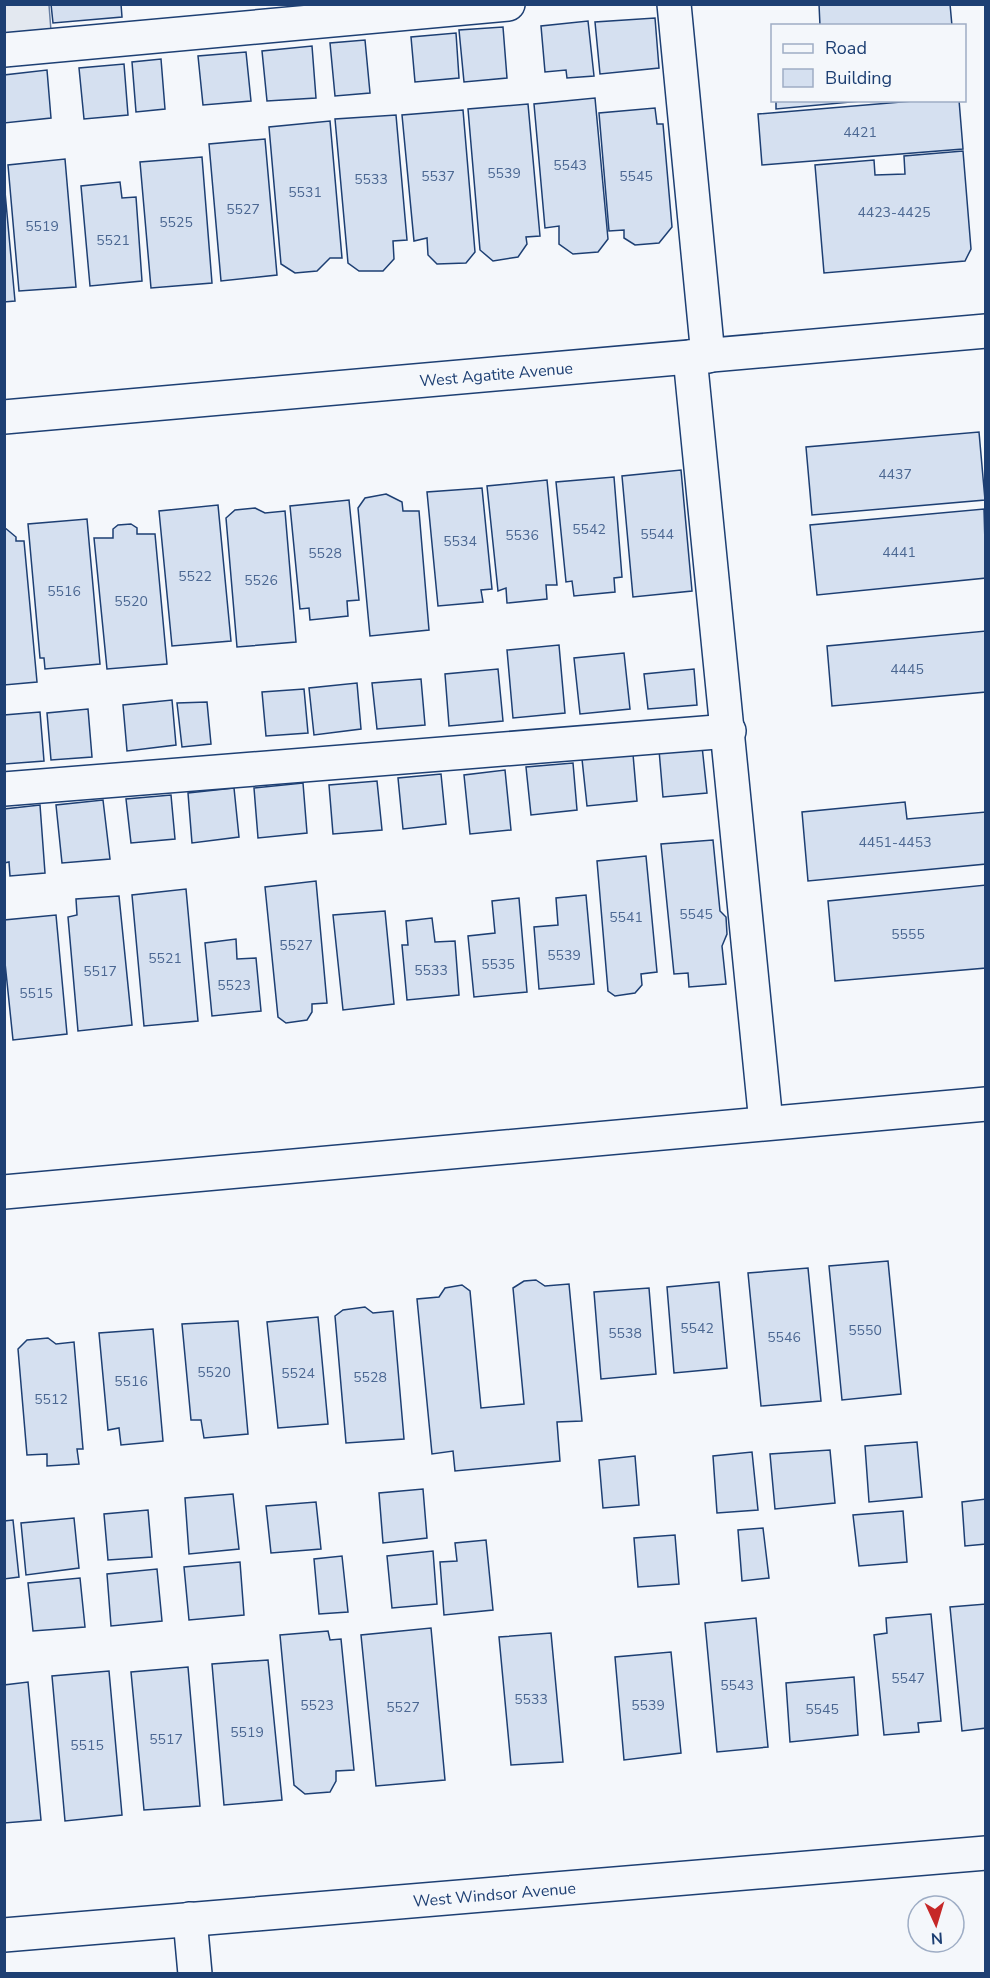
<svg xmlns="http://www.w3.org/2000/svg" width="990" height="1978" font-family="'Nunito Sans',sans-serif">
	<style>
		.parking { fill: #e3e8f0; stroke: #687fa3; stroke-width: 1.5 }
		.building { fill: #d5e0f0; stroke: #1d3f73; stroke-width: 1.5 }
		.lines { fill: none; stroke-linecap: round; stroke-linejoin: round }
		.minor-casing { stroke: #1d3f73; stroke-width: 36 }
		.minor { stroke: #f4f7fb; stroke-width: 33 }
		.labels { text-anchor: middle; stroke-width: 4.5; stroke-linejoin: round; paint-order: stroke }
		.number-label { font-size: 14px; fill: #4b6792 }
		.street-label { font-size: 16px; fill: #1d3f73; stroke: #f4f7fb }
	</style>
	<rect width="100%" height="100%" fill="#f4f7fb"/>
	<path class="parking" d="M5 5H49L51 31 5 35Z"/>
	<path class="building" d="M51 4H121L122 17 53 23Z
		M819 4H950L952 26H820Z
		M655 18 659 68 600 74 595 22Z
		M588 21 594 76 567 78 566 70 545 72 541 26Z
		M503 27 507 78 464 82 459 30Z
		M456 33 459 78 415 82 411 37Z
		M365 40 370 93 335 96 330 43Z
		M312 46 316 98 267 101 262 51Z
		M246 52 251 101 203 105 198 56Z
		M161 59 165 109 136 112 132 62Z
		M124 64 128 115 84 119 79 68Z
		M47 70 51 118 4 123V75Z
		M595 98 608 239 598 252 573 254 559 244V226L545 228 534 104Z
		M776 100H872L776 109Z
		M925 100H959L963 149 762 165 758 114Z
		M528 104 540 236 526 237 527 244 518 257 493 261 480 250 468 109Z
		M655 108 657 124H663L672 227 659 243 635 245 624 238V230L609 231 599 113Z
		M463 110 475 252 466 263 437 264 428 255 427 238 414 241 402 115Z
		M396 115 407 240 393 241 394 259 383 271H359L348 263 335 119Z
		M330 121 342 258H330L317 271 295 273 281 264 269 127Z
		M265 139 277 275 221 281 209 144Z
		M963 151 971 249 965 261 824 273 815 165 874 160 875 175 905 174 904 156Z
		M202 157 212 283 151 288 140 162Z
		M65 159 76 287 19 291 8 165Z
		M4 181 15 301 4 302Z
		M120 182 122 198 136 197 142 281 90 286 81 186Z
		M979 432 985 500 812 515 806 447Z
		M681 470 692 591 633 597 622 476Z
		M614 477 622 577 614 578 615 592 574 596 572 581 566 582 556 482Z
		M547 480 557 585H546L547 599 507 603 506 588 498 591 487 486Z
		M482 488 492 589 481 590 483 602 438 606 427 492Z
		M386 494 402 502 403 511H419L429 630 370 636 358 508 365 498Z
		M349 500 359 600 347 601 348 616 310 620 309 608 300 609 290 506Z
		M218 505 231 641 172 646 159 511Z
		M255 508 265 513 285 511 296 642 237 647 226 518 235 510Z
		M984 509 986 578 817 595 810 525Z
		M87 519 100 664 45 669 44 658H40L28 524Z
		M131 524 137 528V534H155L167 664 107 669 94 538H113V529L118 525Z
		M4 527 16 537V541H24L37 682 4 685Z
		M986 631V692L832 706 827 646Z
		M559 645 565 713 513 718 507 650Z
		M624 653 630 709 580 714 574 658Z
		M498 669 503 721 449 726 445 674Z
		M694 669 697 705 648 709 644 674Z
		M421 679 425 725 377 729 372 683Z
		M357 683 361 729 314 735 309 688Z
		M304 689 308 733 266 736 262 692Z
		M172 700 176 745 127 751 123 705Z
		M207 702 211 744 182 747 177 703Z
		M88 709 92 757 51 760 47 713Z
		M40 712 44 761 5 764 4 715Z
		M702 746 707 793 663 797 659 750Z
		M633 754 637 801 587 806 582 759Z
		M573 763 577 810 531 815 526 767Z
		M505 770 511 830 470 834 464 775Z
		M441 774 446 824 403 829 398 778Z
		M377 781 382 830 333 834 329 785Z
		M303 783 307 833 258 838 254 788Z
		M234 788 239 837 192 843 188 793Z
		M171 795 175 839 131 843 126 799Z
		M103 800 110 859 62 863 56 805Z
		M905 802 907 819 986 812V864L808 881 802 812Z
		M40 805 45 873 10 876 9 862 4 863V809Z
		M713 840 720 911 726 917 727 934 722 946 726 984 689 987 688 973 674 974 661 844Z
		M646 856 657 972 641 974 642 985 635 993 615 996 608 991 597 861Z
		M316 881 327 1003 312 1004V1012L307 1020 286 1023 278 1017 265 887Z
		M986 885V968L835 981 828 901Z
		M186 889 198 1021 144 1026 132 895Z
		M586 895 594 984 539 989 534 927 558 925 556 898Z
		M119 896 132 1025 78 1031 68 917 77 915 76 899Z
		M519 898 527 992 474 997 468 936 495 933 492 901Z
		M385 911 394 1004 343 1010 333 915Z
		M56 915 67 1034 13 1040 4 953V920Z
		M432 918 435 942 455 941 459 995 407 1000 402 945H408L406 921Z
		M236 939 237 959 256 958 261 1011 212 1016 205 943Z
		M888 1261 901 1394 842 1400 829 1266Z
		M808 1268 821 1401 761 1406 748 1273Z
		M536 1280 545 1286 569 1284 582 1421 557 1422 560 1461 455 1471 453 1451 432 1454 417 1299 439 1297 445 1288 462 1285 470 1291 481 1408 524 1404 513 1288 524 1281Z
		M719 1282 727 1368 674 1373 667 1287Z
		M649 1288 656 1374 601 1379 594 1292Z
		M365 1307 373 1313 393 1311 404 1439 346 1443 335 1316 343 1310Z
		M318 1317 328 1424 278 1428 267 1322Z
		M238 1321 248 1434 204 1438 201 1420H191L182 1324Z
		M153 1329 163 1441 121 1445 119 1428 108 1430 99 1333Z
		M48 1338 56 1344 74 1342 83 1449H77L79 1464 47 1466V1454L27 1455 18 1349 27 1340Z
		M917 1442 922 1497 869 1502 865 1446Z
		M830 1450 835 1503 775 1509 770 1454Z
		M752 1452 758 1510 717 1513 713 1456Z
		M635 1456 639 1505 603 1508 599 1460Z
		M423 1489 427 1538 383 1543 379 1493Z
		M233 1494 239 1549 189 1554 185 1498Z
		M986 1499V1544L965 1546 962 1502Z
		M316 1502 321 1549 271 1553 266 1506Z
		M148 1510 152 1557 108 1560 104 1514Z
		M903 1511 907 1562 859 1566 853 1515Z
		M74 1518 79 1568 26 1575 21 1523Z
		M13 1520 19 1577 4 1579V1521Z
		M763 1528 769 1578 742 1581 738 1530Z
		M675 1535 679 1584 638 1587 634 1538Z
		M486 1540 493 1610 444 1615 440 1562 457 1561 455 1543Z
		M433 1551 437 1604 392 1608 387 1556Z
		M342 1556 348 1612 319 1614 314 1559Z
		M240 1562 244 1615 189 1620 184 1567Z
		M157 1569 162 1621 111 1626 107 1574Z
		M80 1578 85 1627 33 1631 28 1583Z
		M986 1604V1728L962 1731 950 1607Z
		M931 1614 941 1721 918 1723 919 1732 884 1735 874 1635 887 1633 886 1618Z
		M756 1618 768 1747 717 1752 705 1623Z
		M431 1628 445 1780 376 1786 361 1635Z
		M328 1631 330 1640 341 1639 354 1770 336 1771V1781L330 1792 305 1794 294 1785 280 1635Z
		M551 1633 563 1762 511 1765 499 1637Z
		M671 1652 681 1753 624 1760 615 1657Z
		M268 1660 282 1800 224 1805 212 1664Z
		M188 1667 200 1806 144 1810 131 1672Z
		M109 1671 122 1815 65 1821 52 1676Z
		M854 1677 858 1735 790 1742 786 1683Z
		M28 1682 41 1820 4 1823V1685Z"/>
	<g class="lines">
		<defs>
			<g id="minor">
				<path d="M674 4 708 356"/>
				<path d="M4 50 508 4"/>
				<path d="M690 357 766 1123"/>
				<path id="s1" d="M4 417 986 331"/>
				<path d="M4 789 729 731"/>
				<path d="M4 1192 986 1104"/>
				<path d="M190 1919 195 1974"/>
				<path id="s2" d="M4 1935 986 1853"/>
			</g>
		</defs>
		<use href="#minor" class="minor-casing"/>
		<use href="#minor" class="minor"/>
	</g>
	<g class="labels">
		<g class="number-label">
			<text x="860" y="137">4421</text>
			<text x="570" y="170">5543</text>
			<text x="504" y="178">5539</text>
			<text x="438" y="181">5537</text>
			<text x="636" y="181">5545</text>
			<text x="371" y="184">5533</text>
			<text x="305" y="197">5531</text>
			<text x="243" y="214">5527</text>
			<text x="894" y="217">4423-4425</text>
			<text x="176" y="227">5525</text>
			<text x="42" y="231">5519</text>
			<text x="113" y="245">5521</text>
			<text x="895" y="479">4437</text>
			<text x="589" y="534">5542</text>
			<text x="657" y="539">5544</text>
			<text x="522" y="540">5536</text>
			<text x="460" y="546">5534</text>
			<text x="899" y="557">4441</text>
			<text x="325" y="558">5528</text>
			<text x="195" y="581">5522</text>
			<text x="261" y="585">5526</text>
			<text x="64" y="596">5516</text>
			<text x="131" y="606">5520</text>
			<text x="907" y="674">4445</text>
			<text x="895" y="847">4451-4453</text>
			<text x="696" y="919">5545</text>
			<text x="626" y="922">5541</text>
			<text x="908" y="939">5555</text>
			<text x="296" y="950">5527</text>
			<text x="564" y="960">5539</text>
			<text x="165" y="963">5521</text>
			<text x="498" y="969">5535</text>
			<text x="431" y="975">5533</text>
			<text x="100" y="976">5517</text>
			<text x="234" y="990">5523</text>
			<text x="36" y="998">5515</text>
			<text x="697" y="1333">5542</text>
			<text x="865" y="1335">5550</text>
			<text x="625" y="1338">5538</text>
			<text x="784" y="1342">5546</text>
			<text x="214" y="1377">5520</text>
			<text x="298" y="1378">5524</text>
			<text x="370" y="1382">5528</text>
			<text x="131" y="1386">5516</text>
			<text x="51" y="1404">5512</text>
			<text x="908" y="1683">5547</text>
			<text x="737" y="1690">5543</text>
			<text x="531" y="1704">5533</text>
			<text x="317" y="1710">5523</text>
			<text x="648" y="1710">5539</text>
			<text x="403" y="1712">5527</text>
			<text x="822" y="1714">5545</text>
			<text x="247" y="1737">5519</text>
			<text x="166" y="1744">5517</text>
			<text x="87" y="1750">5515</text>
		</g>
		<g class="street-label">
			<text dy="6" stroke="none"><textPath href="#s1" startOffset="494">West Agatite Avenue</textPath></text>
			<text dy="6" stroke="none"><textPath href="#s2" startOffset="492">West Windsor Avenue</textPath></text>
		</g>
	</g>
	<rect width="990" height="1978" fill="none" stroke="#1d3f73" stroke-width="12"/>
	<rect x="771" y="24" width="195" height="78" fill="#f4f7fb" stroke="#9eadc5" stroke-width="1.5"/>
	<rect x="783" y="44" width="30" height="9" fill="#f4f7fb" stroke="#9eadc5" stroke-width="1.5"/>
	<text x="825" y="54" font-size="18" fill="#1d3f73">Road</text>
	<rect x="783" y="69" width="30" height="18" fill="#d5e0f0" stroke="#9eadc5" stroke-width="1.5"/>
	<text x="825" y="84" font-size="18" fill="#1d3f73">Building</text>
	<g transform="translate(936 1924) rotate(176)"><circle r="28" fill="#f4f7fb" stroke="#9eadc5" stroke-width="1.5"/>
	<path d="M0-4.5L10 22L0 15L-10 22Z" fill="#c62828"/>
	<text y="-9" font-size="16" font-weight="bold" text-anchor="middle" fill="#1d3f73">N</text>
	</g>
</svg>
